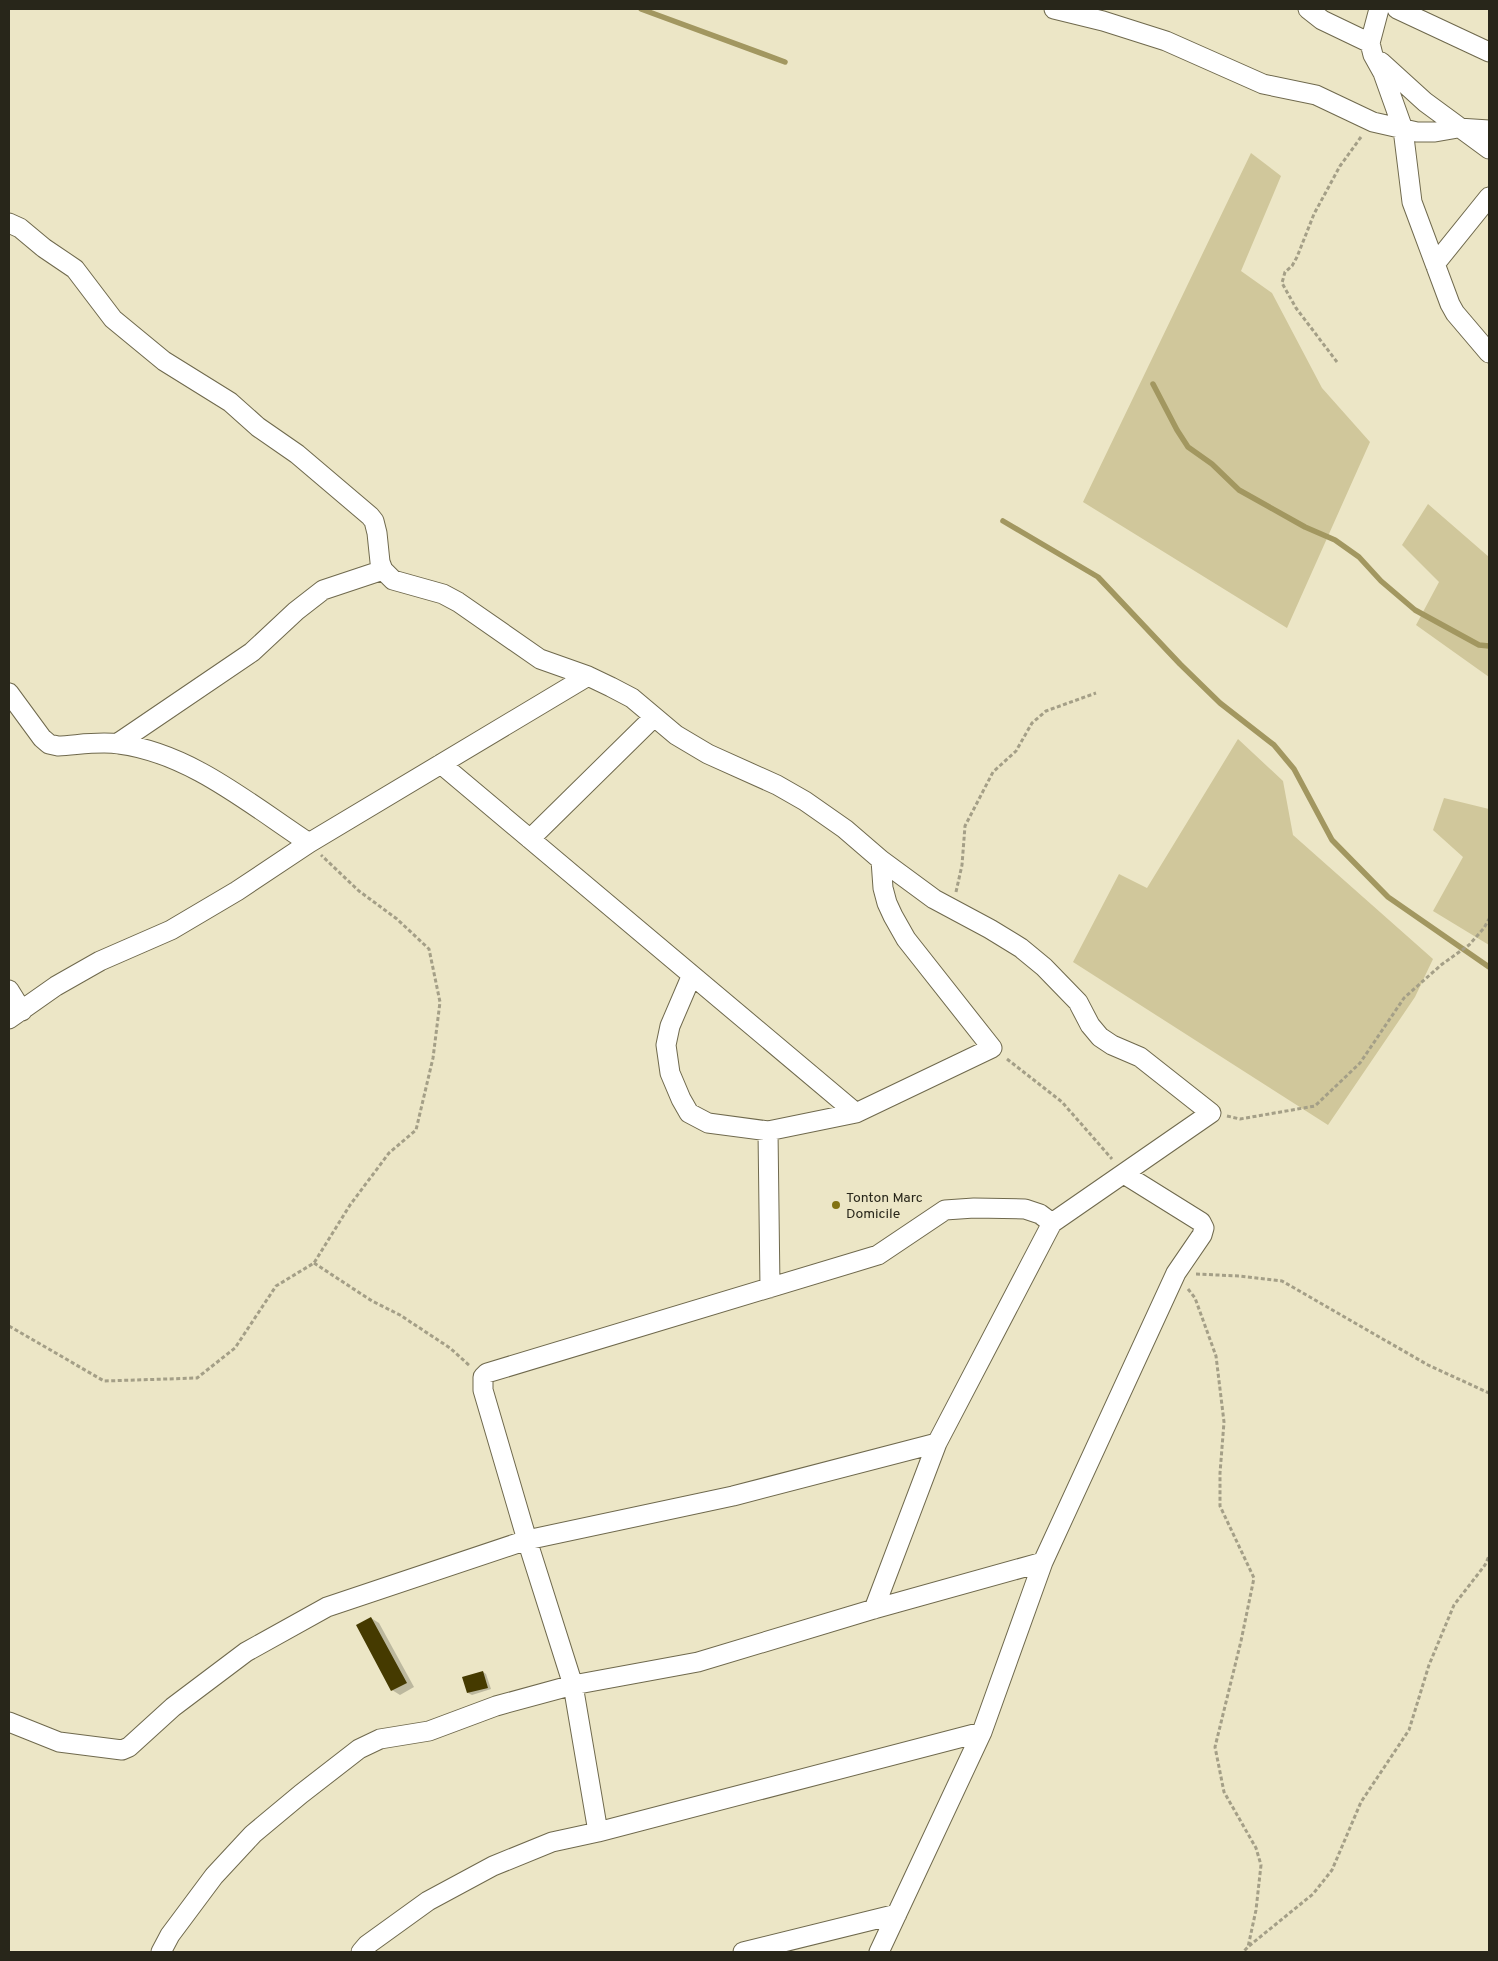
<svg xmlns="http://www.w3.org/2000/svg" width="1498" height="1961" font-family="Overpass,sans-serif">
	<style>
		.green { fill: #d0c79b }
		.shadow { fill: #0003 }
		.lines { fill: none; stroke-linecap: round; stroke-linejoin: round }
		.stream { stroke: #a29760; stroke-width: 5.5 }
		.building { fill: #453a00 }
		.minor-casing { stroke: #6f694d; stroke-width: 21 }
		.path { stroke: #a49f87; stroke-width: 3; stroke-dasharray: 4 2.5; stroke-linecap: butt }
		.minor { stroke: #fff; stroke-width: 19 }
		.poi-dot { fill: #827212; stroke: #ece6c6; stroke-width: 2 }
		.labels { text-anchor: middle; stroke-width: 5; stroke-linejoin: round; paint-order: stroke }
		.poi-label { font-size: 14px; fill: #28261a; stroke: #ece6c6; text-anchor: start }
	</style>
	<rect width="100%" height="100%" fill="#ece6c6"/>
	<path class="green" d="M1251 153 1281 176 1241 271 1272 293 1322 388 1370 442 1287 628 1083 502Z
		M1428 504 1489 557V677L1416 625 1439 582 1402 545Z
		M1238 739 1283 781 1293 835 1433 959 1415 997 1328 1125 1073 962 1119 874 1147 888Z
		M1444 798 1489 809V945L1433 911 1463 857 1433 830Z"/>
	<path class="shadow" d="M371 1618 379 1623 414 1687 400 1695 392 1690Z
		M483 1672 486 1674 491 1689 472 1695 468 1693Z"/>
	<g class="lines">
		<path class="stream" d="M641 9 785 62
			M1153 384 1177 430 1188 447 1212 464 1239 490 1305 527 1335 540 1359 557 1381 581 1415 610 1479 645 1489 646
			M1003 521 1098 577 1180 664 1220 703 1274 745 1294 769 1332 840 1388 897 1489 967"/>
	</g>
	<path class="building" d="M371 1617 407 1683 391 1691 356 1625Z
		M483 1671 488 1688 467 1693 462 1677Z"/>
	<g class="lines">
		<defs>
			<path id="minor" d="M1054 9 1103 21 1166 41 1263 84 1316 95 1373 122 1417 132H1435L1458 128 1489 130
				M1308 9 1322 20 1370 43
				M1379 9 1370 43 1373 55 1383 73 1403 129 1412 202 1450 304 1455 313 1489 353
				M1397 9 1489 52
				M1381 62 1425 102 1489 149
				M9 223 20 228 44 248 75 269 113 319 164 361 230 402 258 427 297 454 370 516 374 521 377 533 380 562 383 570 393 580 443 594 458 602 540 659 588 676 611 687 632 698 676 735 708 754 777 785 805 801 845 829 881 860 934 899 990 929 1021 948 1044 967 1078 1002 1090 1025 1100 1037 1112 1045 1140 1057 1211 1113 1052 1223 1040 1214 1025 1209 974 1208 945 1210 878 1255 487 1373 483 1377V1390L527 1540 573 1685 598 1832
				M1435 264 1489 197
				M9 693 42 738 49 744 58 746C78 745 100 741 119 744 190 753 251 805 309 843L237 891 171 930 100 961 56 986 9 1019
				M118 743 252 652 296 611 323 590 383 570
				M441 764 856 1113
				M530 839 654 717
				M309 843 588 676
				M691 977 670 1026 666 1045 670 1073 681 1099 689 1113 708 1123 768 1131 856 1113 992 1048 906 939 893 916 887 903 883 888 881 860
				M9 990 22 1011
				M768 1131 770 1288
				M874 1609 937 1443 1052 1223
				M9 1722 59 1742 122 1750 129 1747 173 1707 246 1652 327 1607 527 1540 733 1496 937 1443
				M161 1952 170 1935 214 1876 253 1834 301 1794 359 1749 380 1739 429 1731 496 1706 573 1685 698 1662 874 1609 1043 1562
				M361 1952 367 1945 428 1901 493 1866 552 1842 598 1832 982 1732
				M743 1952 897 1914
				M879 1952 982 1732 1043 1562 1176 1273 1202 1235 1204 1228 1201 1222 1124 1174"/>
		</defs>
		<use href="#minor" class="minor-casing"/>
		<path class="path" d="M1337 362 1296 308 1282 283 1285 272 1292 266 1297 257 1314 214 1340 166 1361 137
			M956 892 962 865 965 826 993 772 1016 751 1032 723 1046 711 1096 693
			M1007 1059 1062 1102 1112 1159
			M1227 1116 1240 1119 1315 1106 1360 1063 1404 998 1441 965 1469 945 1484 928 1489 919
			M314 1263 372 1301 400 1315 450 1348 470 1366
			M1196 1274 1239 1276 1282 1281 1428 1365 1489 1393
			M1188 1289 1195 1298 1216 1356 1224 1422 1220 1473V1506L1254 1578 1241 1641 1215 1747 1224 1792 1256 1848 1261 1865 1256 1910 1248 1947 1243 1952
			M9 1326 104 1381 197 1378 235 1348 276 1286 314 1263 350 1205 389 1153 416 1130 433 1058 440 1002 429 949 397 919 359 891 321 855
			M1249 1946 1313 1894 1332 1870 1361 1802 1409 1730 1429 1665 1454 1605 1485 1565 1489 1556"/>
		<use href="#minor" class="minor"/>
	</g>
	<circle class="poi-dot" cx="836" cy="1205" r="5"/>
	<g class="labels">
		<g class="poi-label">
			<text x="846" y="1202">Tonton Marc<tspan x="846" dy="16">Domicile</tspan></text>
		</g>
	</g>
	<rect width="1498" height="1961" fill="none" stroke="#28261a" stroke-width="20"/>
</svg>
